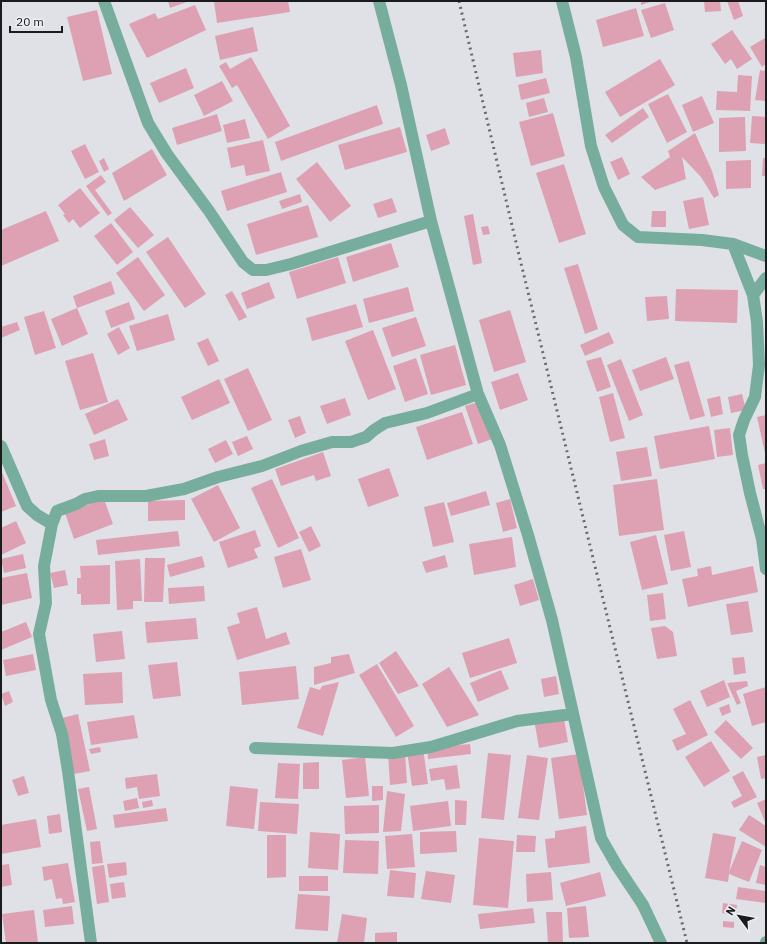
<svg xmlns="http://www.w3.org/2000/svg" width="767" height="944" font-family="'IBM Plex Sans',sans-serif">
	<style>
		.building { fill: #dea0b3 }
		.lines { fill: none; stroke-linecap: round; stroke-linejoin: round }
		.street { stroke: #77ad9c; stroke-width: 12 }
		.rail { stroke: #696a6d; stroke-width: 3; stroke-dasharray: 2 4; stroke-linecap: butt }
	</style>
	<rect width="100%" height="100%" fill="#dfe1e6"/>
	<path class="building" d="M168 1H189L170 8Z
		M214 1H288L290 12 217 23Z
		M641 1H653L641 5Z
		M704 1H720L721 11 705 12Z
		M727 1H738L743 16 734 20Z
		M665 3 674 30 651 38 641 10Z
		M195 5 206 30 147 58 129 24 155 13 158 19Z
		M636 8 644 36 603 47 596 20Z
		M97 10 112 74 83 81 67 17Z
		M253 27 258 51 220 60 215 36Z
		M732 30 752 59 737 69 731 59 725 64 711 44Z
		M765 38 766 40V64L762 67 750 47Z
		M541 50 543 73 516 77 513 53Z
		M251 57 290 126 268 139 237 85 232 88 219 66 226 62 230 69Z
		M660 59 675 85 620 117 605 92Z
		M186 68 194 88 159 103 150 83Z
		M760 70 766 71V101L755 100Z
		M738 75 752 76 750 111 716 110 717 91 737 92Z
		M546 78 550 93 521 100 518 85Z
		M222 81 233 101 204 116 194 95Z
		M668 94 687 132 667 143 648 104Z
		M702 96 714 123 693 132 682 105Z
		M544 98 548 112 529 117 526 103Z
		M377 105 383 124 281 161 275 142Z
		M643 108 649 117 612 143 605 135Z
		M553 113 565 156 531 166 519 122Z
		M217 114 222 131 177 145 172 128Z
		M752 116 766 117V144L750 143Z
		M745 117 746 151 719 152V118Z
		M245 119 250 138 227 143 223 125Z
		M400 127 407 152 345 170 338 145Z
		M445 128 450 144 431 151 426 135Z
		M695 133 712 171 719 195 714 198 701 177 682 157 686 179 655 190 641 177 670 157 668 151Z
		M263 140 270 171 246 176 244 165 231 168 227 148Z
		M85 144 99 172 85 179 71 151Z
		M152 149 167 175 124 201 112 173Z
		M622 157 630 174 618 180 610 162Z
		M104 158 109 169 104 172 99 161Z
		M763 158H766V176H762Z
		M751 160V188L726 189V161Z
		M317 162 351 206 330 222 296 179Z
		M564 164 586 234 559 243 536 173Z
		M281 172 287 192 227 211 221 191Z
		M101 175 106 182 95 190 112 213 108 216 86 186Z
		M80 188 100 213 80 228 73 219 69 223 63 215 65 214 58 205Z
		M300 194 302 202 282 209 279 201Z
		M703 197 709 225 689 229 683 201Z
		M392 198 397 212 378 218 373 204Z
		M308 205 318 237 256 255 247 224Z
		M130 207 154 235 138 248 114 220Z
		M46 211 59 241 1 266V230Z
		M652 211H666V227H651Z
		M473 214 482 263 473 265 464 216Z
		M111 223 133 252 117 265 94 236Z
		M488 226 490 234 483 235 481 227Z
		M168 237 206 294 185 308 146 252Z
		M391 243 399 267 353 282 346 257Z
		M138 257 165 295 144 311 116 273Z
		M338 257 346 283 297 299 289 272Z
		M578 264 598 329 585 334 564 268Z
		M111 281 115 294 77 308 73 296Z
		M269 282 275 298 247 309 241 293Z
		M408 287 414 311 369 323 363 299Z
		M676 289 738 290 737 323 675 321Z
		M232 291 247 317 239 321 225 295Z
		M667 296 669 319 647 321 645 297Z
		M129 302 135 319 111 328 105 311Z
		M356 304 363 327 312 341 306 318Z
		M77 308 88 334 62 346 51 319Z
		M510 310 526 362 494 372 479 320Z
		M44 311 56 348 35 355 24 317Z
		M168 314 175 340 137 351 129 326Z
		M416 317 426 346 392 357 382 328Z
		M17 322 20 330 1 338V327Z
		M119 327 130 348 118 355 107 334Z
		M373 330 396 389 368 400 345 341Z
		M609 332 614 343 585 356 580 345Z
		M208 338 219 361 208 366 197 343Z
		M455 345 466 385 431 395 420 355Z
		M93 353 108 402 80 410 65 361Z
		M601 357 611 387 597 392 586 361Z
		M666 357 674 379 640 391 632 370Z
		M416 358 428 394 405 402 393 366Z
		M621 359 643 415 629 421 607 365Z
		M689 361 705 416 690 420 674 365Z
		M248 368 272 420 248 431 224 379Z
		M518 373 528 400 500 410 491 382Z
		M219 379 230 403 192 420 181 397Z
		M613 393 625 438 610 442 599 397Z
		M742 394 746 410 731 413 728 397Z
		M720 396 723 414 711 417 707 399Z
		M345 398 351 415 327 424 320 406Z
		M118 399 128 420 94 435 85 414Z
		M479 402 492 439 478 444 465 406Z
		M462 412 473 444 427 460 416 427Z
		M766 415V453H765L757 417Z
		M300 416 306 433 295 438 288 420Z
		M709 426 715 459 660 469 654 436Z
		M730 428 733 455 717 457 714 430Z
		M247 436 253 449 238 456 232 442Z
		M105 439 109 456 94 460 89 444Z
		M226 440 233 454 215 463 208 449Z
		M647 447 652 476 621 481 616 452Z
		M323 452 331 476 316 481 314 475 281 486 275 469Z
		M766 463V489H763L758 465Z
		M389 468 399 496 368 507 358 479Z
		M1 470 16 506 1 512Z
		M272 479 299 538 278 548 251 488Z
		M657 479 664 530 619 536 613 485Z
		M218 485 240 528 214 542 191 499Z
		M486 491 490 505 451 516 447 503Z
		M104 499 113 524 74 539 65 513Z
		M510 499 517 528 503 532 496 503Z
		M185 500V520L148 521V501Z
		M444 502 454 542 433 547 424 507Z
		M16 521 26 543 1 555V528Z
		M311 526 321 546 309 552 299 532Z
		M255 530 261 546 254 549 258 558 228 568 219 542Z
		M178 531 180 546 98 555 96 540Z
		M684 531 691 567 671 571 664 535Z
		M656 535 668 584 642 590 630 542Z
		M512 537 516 567 474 575 469 544Z
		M301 549 311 580 283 588 274 557Z
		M23 554 26 568 4 573 1 559Z
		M445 555 448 567 426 573 422 562Z
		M202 556 205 567 170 577 167 565Z
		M145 558H165L163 602H144Z
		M140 559 142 601H133V609L117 610 115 561Z
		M110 565V604L81 605V594H77V578H81L80 566Z
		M711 566 712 575 753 566 758 592 688 607 682 579 698 576 697 569Z
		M65 570 68 585 54 588 50 573Z
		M27 573 32 598 1 605V578Z
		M533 579 539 600 520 606 514 585Z
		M204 586 205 601 169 604 168 588Z
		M663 593 666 619 650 621 647 595Z
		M748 601 753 632 731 635 726 604Z
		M257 607 266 639 286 632 290 644 237 660 227 627 240 623 237 613Z
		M196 618 198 639 147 643 145 622Z
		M26 622 32 637 1 650V632Z
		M665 626 673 632 677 656 657 659 651 628Z
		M122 631 125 659 96 662 93 634Z
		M509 638 517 663 470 678 462 653Z
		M396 651 419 686 398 694 379 663Z
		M33 654 36 670 6 676 3 660Z
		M349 654 355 673 314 685V667L331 663V657Z
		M744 657 746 673 734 675 732 658Z
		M177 662 181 696 153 699 148 665Z
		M377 664 414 726 396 737 359 675Z
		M296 666 299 699 242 705 239 672Z
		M449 667 479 715 447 727 422 684Z
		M501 670 509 689 478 702 470 683Z
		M122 672 123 703 85 705 83 674Z
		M556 676 559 694 544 697 541 679Z
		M724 680 730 697 707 707 700 691Z
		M747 681 748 686 736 691 741 703 737 705 727 683Z
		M339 682 323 736 297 728 310 687 320 690 322 686Z
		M766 687V722L752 726 743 694Z
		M9 691 13 702 5 706 1 694Z
		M690 700 708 735 677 751 672 740 686 734 673 709Z
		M729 704 731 712 722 716 719 708Z
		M563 713 568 742 539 748 534 719Z
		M78 714 90 771 74 774 62 718Z
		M134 715 138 738 91 745 87 722Z
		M726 720 753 748 741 759 714 732Z
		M711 741 730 771 704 787 685 757Z
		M470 744 471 754 428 759 427 748Z
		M100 747 101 752 91 754 89 749Z
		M423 748 428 784 412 786 407 751Z
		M405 752 407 783 390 785 388 753Z
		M488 753 511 755 504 820 481 818Z
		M579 754 587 815 559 819 551 758Z
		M527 755 548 758 539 820 518 818Z
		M766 755V778L761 779 757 757Z
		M365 757 369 796 346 798 342 760Z
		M319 762V789H303V763Z
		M278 763 300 764 298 799 275 798Z
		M457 765 460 788 446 790 444 779 431 781 429 769Z
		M743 771 757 797 734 808 731 802 742 796 732 777Z
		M157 774 160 796 139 799 137 787 126 789 125 778Z
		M24 776 29 793 18 796 12 780Z
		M230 786 258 789 254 829 226 826Z
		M372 786H383V800L372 801Z
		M89 787 97 829 87 831 78 789Z
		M387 791 405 794 401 831 383 832Z
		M137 798 139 808 125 811 123 801Z
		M766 799V824L757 803Z
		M152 800 153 806 143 808 142 802Z
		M455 800 467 801 466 825H455Z
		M448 801 451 826 413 831 410 806Z
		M260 802 299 804 297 834 258 831Z
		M379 805V833L345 834 344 806Z
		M166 808 168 821 115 828 113 815Z
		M60 814 62 832 49 834 47 816Z
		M749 815 766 826V847L739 830Z
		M36 819 41 847 1 854V825Z
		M586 826 590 863 548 868 545 839 555 838V831Z
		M456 831 457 852 420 854V832Z
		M310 832 340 834 338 870 308 868Z
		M713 833 736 837 729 872 742 841 762 850 749 882 729 874 728 882 705 878Z
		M412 834 415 867 387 869 385 836Z
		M267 835H286V877L267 878Z
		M517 835 536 836 535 852H516Z
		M479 838 514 841 508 908 473 905Z
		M345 840 379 841 378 874 343 873Z
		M100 841 103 863 92 864 90 842Z
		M126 862 127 875 109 878 107 864Z
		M68 863 75 902 63 904 62 898 56 899 52 879 44 881 42 867Z
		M9 864 12 885 1 887V865Z
		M104 865 109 902 97 904 92 867Z
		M760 865 766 867V885L756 883Z
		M390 870 416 873 414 898 387 896Z
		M426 871 455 875 451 903 421 899Z
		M551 872 553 900 527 902 526 874Z
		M600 872 606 896 566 906 560 883Z
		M299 876H328V891H299Z
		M124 882 126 897 112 899 110 884Z
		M738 887 766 891V903L736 899Z
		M298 894 330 896 328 931 295 929Z
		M723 903 737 905 736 915 722 913Z
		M72 906 74 924 45 927 43 910Z
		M586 906 589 937 569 938 567 908Z
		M533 908 535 923 480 929 478 914Z
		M34 910 38 943H6L2 914Z
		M546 912H562L563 943H548Z
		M342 914 367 918 364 943H337Z
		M723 921 734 922V928L723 927Z
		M397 932V943H375V933Z"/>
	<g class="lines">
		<path class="street" d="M104 1 148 123 167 154 209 211 243 262 253 270H266L291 264 431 221
			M379 1 401 85 431 221 478 394 500 445 528 535 552 620 601 838 617 866 643 905 661 943
			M562 1 576 57 591 146 604 187 623 225 638 237 702 240 733 244 766 256
			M733 244 753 295 757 322 759 365 755 397 744 420 739 435 742 455 750 493 762 539 766 569
			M753 295 766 278
			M1 446 27 506 37 515 52 524
			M255 748 393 753 431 747 517 721 573 714
			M91 943 68 771 62 734 51 700 39 634 46 603 44 566 52 524 57 511 76 504 85 499 98 496H146L184 489 218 477 262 466 301 451 332 442H351L366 437 374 430 385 423 427 413 478 394
			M766 943V942"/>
		<path class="rail" d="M459 1 519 255 687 943"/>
	</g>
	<rect width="767" height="944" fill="none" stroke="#1a1b1c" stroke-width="4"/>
	<g transform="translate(739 916) rotate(302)" stroke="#eceef3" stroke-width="3" paint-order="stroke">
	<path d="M0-3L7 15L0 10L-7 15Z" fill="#1a1b1c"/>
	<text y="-6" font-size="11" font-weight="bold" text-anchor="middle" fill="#1a1b1c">N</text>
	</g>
	<path d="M10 26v6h52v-6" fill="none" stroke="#1a1b1c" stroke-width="2"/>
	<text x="16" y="26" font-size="12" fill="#1a1b1c" stroke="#eceef3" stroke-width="3" paint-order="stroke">20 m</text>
</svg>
